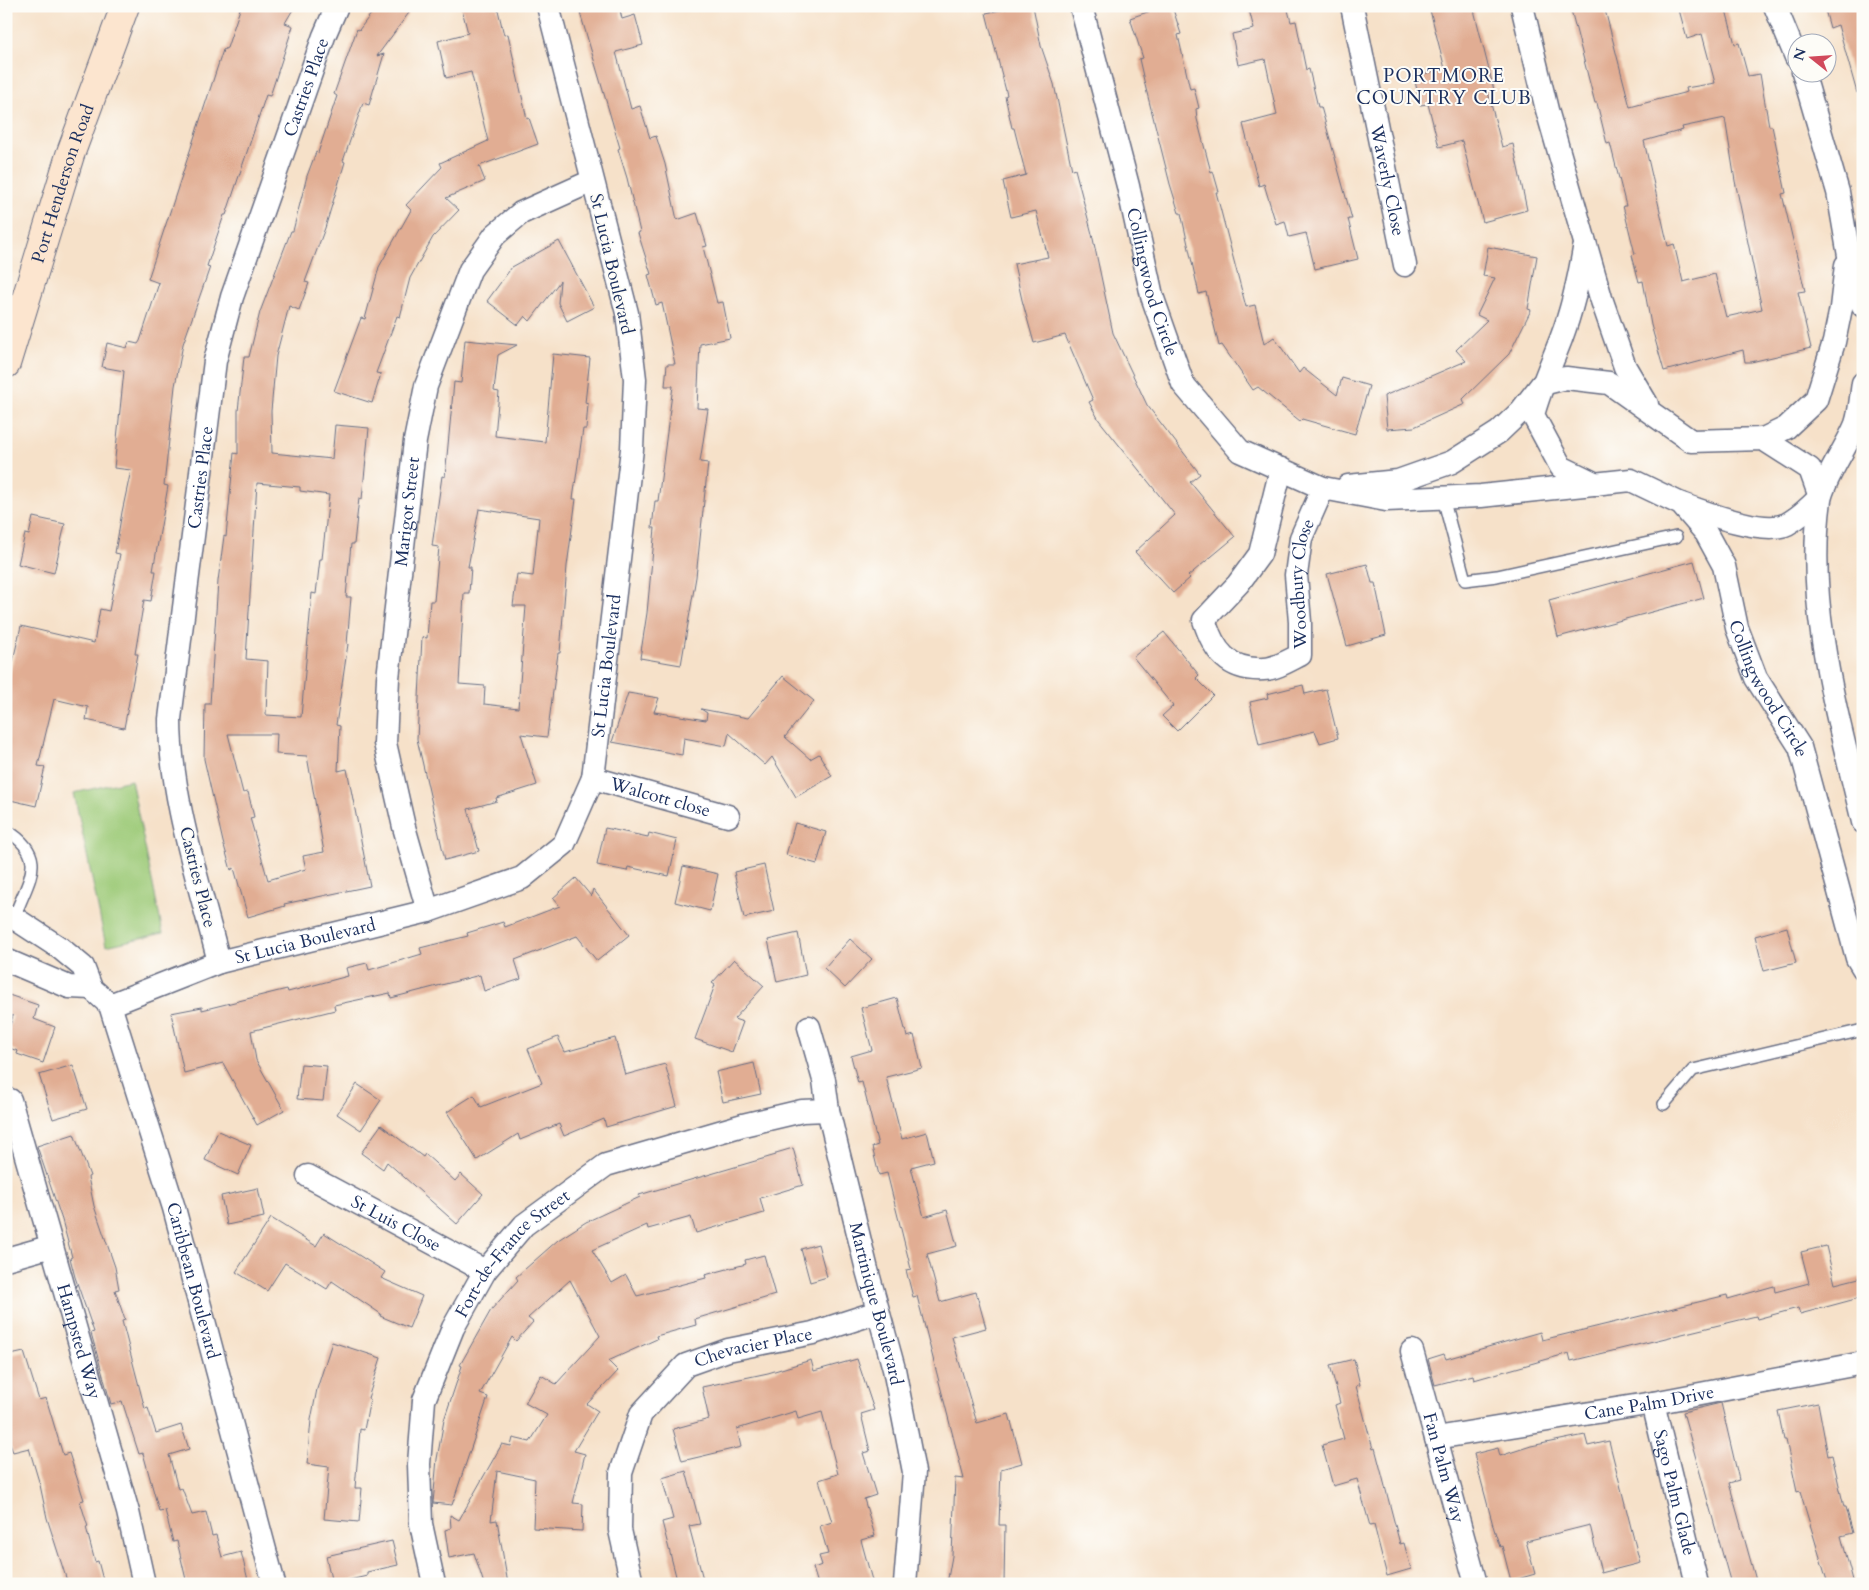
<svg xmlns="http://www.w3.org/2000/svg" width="1869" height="1590" font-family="Cardo,serif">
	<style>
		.green { fill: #9dca78; stroke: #5c7c6b }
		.building { fill: #e1ad93; fill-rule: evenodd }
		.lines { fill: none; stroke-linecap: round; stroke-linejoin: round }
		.lane-casing { stroke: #686d83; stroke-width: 14 }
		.street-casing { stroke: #686d83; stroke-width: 25 }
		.secondary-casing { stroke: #686d83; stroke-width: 30 }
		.lane { stroke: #fff; stroke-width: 11 }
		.street { stroke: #fff; stroke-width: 22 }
		.secondary { stroke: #fce5cf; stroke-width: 28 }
		.labels { text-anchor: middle; stroke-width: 4; stroke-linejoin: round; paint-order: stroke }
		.street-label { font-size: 18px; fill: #1b2f5e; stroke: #fdfcf7 }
		.neighbourhood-label { font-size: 19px; letter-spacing: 1px; fill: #1b2f5e; stroke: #fdfcf7 }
	</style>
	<rect width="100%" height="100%" fill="#fdfcf7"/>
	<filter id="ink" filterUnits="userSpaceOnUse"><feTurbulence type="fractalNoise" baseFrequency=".02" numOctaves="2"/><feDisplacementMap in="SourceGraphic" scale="10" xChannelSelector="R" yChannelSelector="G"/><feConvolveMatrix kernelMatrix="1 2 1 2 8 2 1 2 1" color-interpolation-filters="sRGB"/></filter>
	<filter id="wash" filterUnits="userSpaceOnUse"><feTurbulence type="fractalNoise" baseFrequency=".0096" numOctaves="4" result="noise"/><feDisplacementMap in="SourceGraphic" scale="20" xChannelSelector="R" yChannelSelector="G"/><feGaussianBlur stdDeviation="1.12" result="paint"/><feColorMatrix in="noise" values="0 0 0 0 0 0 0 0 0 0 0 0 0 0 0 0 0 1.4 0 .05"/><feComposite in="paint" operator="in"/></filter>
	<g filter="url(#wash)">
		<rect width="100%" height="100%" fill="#f6e1c9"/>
		<path class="green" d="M131 780 163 933 106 946 74 793Z"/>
		<g id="blocks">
			<path class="building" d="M241 6H295L285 23 293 26 270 96 266 95 226 215H224L207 266 210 267 183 344 175 386 164 485 168 486 153 571H156L151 601 144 600 135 654H138L124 728 86 720 88 707 54 699 38 766 45 767 36 806 6 799V691L21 626 94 643 100 609 109 611 120 554 115 553 122 512 131 470 114 468 124 371 102 367 107 343 127 348 129 342 138 344 140 341 159 283 148 279 223 50 227 48Z
				M377 6H414L377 56 384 54 369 105 363 103 343 161 345 162 325 228 305 282 309 283 299 310 289 306 276 356 271 411 272 453 332 459 335 425 369 428 362 499 359 498 354 544H351L346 597H351L347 644H348L336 725 340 726 338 771 347 769 370 886 284 904 285 906 248 917 234 868 231 870 223 842 204 759 205 704H210L218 581 224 536 226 537 234 453 238 454V411L244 357H249L260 312 291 231H293L307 176 316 152 318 153 337 96 334 94 357 29 359 30ZM257 483 300 487V491L329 495 322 559H320L316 594 312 593 301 717 266 715 268 661 246 659ZM228 734H277L276 754 307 756 324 852 303 856 306 869 268 880 250 818 254 817 248 792 243 793Z
				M461 6H497L504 35 508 34 527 119 529 118 538 144 479 166 485 181 446 198 459 210 433 237 410 278 400 317 397 316 376 373 381 374 372 403 334 391 361 318 365 319 379 267 411 210 406 205 442 167 440 163 488 141 471 72 446 78 438 41 468 33Z
				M578 6H619L622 19 635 15 643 45 616 52 631 109 640 106 650 138 656 136 665 164 677 220 697 213 707 246 703 247 717 303 723 302 730 338 700 344 697 408 708 409 700 462 708 463 696 577 681 665 640 658 647 613 655 528H652L655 501H658L673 386H665L667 364H675L662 303 656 305 648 275 651 274 638 233 640 232 627 178 618 149 620 148Z
				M1020 6H1033L1041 46 1054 84 1072 170 1075 169 1092 234 1113 333 1147 405 1200 474 1190 482 1235 537 1188 576 1190 578 1173 593 1135 552 1175 515 1099 420 1089 402 1093 400 1065 335 1034 343 1022 300 1014 264 1048 257 1036 211 1011 217 1003 181 1026 175 1014 128H1012L1005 96 1007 95 986 13Z
				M1165 6H1172L1181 34 1178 35 1190 89 1194 88 1199 108 1196 109 1197 119 1211 172 1213 171 1219 192H1216L1246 307 1255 305 1264 344 1274 337 1299 373 1303 368 1337 395 1342 378 1369 386 1355 434 1302 419 1300 421 1258 387 1253 390 1222 345 1219 346 1206 292 1199 294 1181 213H1179L1170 184 1145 85 1139 59 1143 58 1130 18Z
				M1248 6H1287L1291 22 1296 21 1306 70 1309 69 1318 107H1321L1352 219H1348L1358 259 1315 269 1306 233 1289 237 1285 221 1276 224 1264 184 1259 186 1243 124 1277 115 1265 59 1238 65 1232 34 1254 29Z
				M1429 6H1473L1494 90 1488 92 1502 147 1513 144 1527 210 1483 222 1462 141 1439 147 1428 104 1420 105 1414 76 1445 69Z
				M1570 6H1604L1630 107 1687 92 1686 88 1715 83 1702 34 1687 39 1678 6H1725L1735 44 1739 43 1748 76 1760 74 1769 126H1772L1786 193 1782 194 1805 291 1798 292 1811 348 1751 362H1745L1743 350 1664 371 1651 325 1643 281 1639 282 1632 255 1635 254 1623 206H1626L1610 143 1607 144 1597 103H1595ZM1725 118 1735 181 1762 309 1726 317 1715 274 1683 282 1674 244 1668 246 1644 141 1683 130 1682 127Z
				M1824 6H1863V92L1857 93 1838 25 1830 28Z
				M559 241 594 307 567 321 558 303 560 281 530 321 525 316 518 325 487 301 512 267Z
				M1488 247 1537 256 1528 309 1531 310 1509 354 1463 399 1465 404 1414 427 1387 429 1384 396 1466 361 1456 350 1487 320 1477 315 1495 278 1483 276Z
				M465 340 517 345 498 355 494 391 499 392 495 436 545 442 553 354 590 358 585 403 588 404 586 429H583L573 499H576L567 566 560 653H558L547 737 521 734 537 785 496 798 497 801 468 809 479 851 445 860 417 739 422 637 427 638 430 601H434L439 547 432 546 442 476 445 477 454 382 461 383ZM479 509 539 518 533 576 517 574 513 606H526L518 708 484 704 485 686 459 684 464 593H469L471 567H468Z
				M33 517 65 524 54 573 18 564 25 534 29 535Z
				M1694 561 1704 598 1558 637 1549 600Z
				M1367 564 1372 583H1375L1386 635 1347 646 1327 574Z
				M1164 632 1199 675 1196 678 1213 695 1177 731 1162 716 1173 706 1133 657Z
				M783 676 814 701 785 737 810 759 819 754 832 776 796 797 772 757 765 765 729 733 726 746 684 738 682 755 612 742 628 693 659 698 654 712 706 720 707 713 701 709 748 718Z
				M1303 685 1305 694 1326 689 1338 738 1320 743 1315 731 1259 745 1250 702 1268 698 1267 694Z
				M795 823 826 832 817 864 786 855Z
				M605 828 648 837 649 833 677 840 669 876 628 867 627 871 597 865Z
				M764 865 774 911 744 918 734 872Z
				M683 866 718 874 710 911 675 902Z
				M576 878 591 896 593 889 629 935 597 961 577 936 515 960 521 979 484 991 480 975 391 998 390 993 334 1005 335 1010 251 1031 256 1060 284 1110 257 1125 223 1063 184 1073 171 1013 202 1007V1010L287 989 288 992 348 976 346 968 367 963 369 970 422 954 420 948 468 936 467 933 503 922 505 927 560 906 553 898Z
				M1787 927 1796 963 1764 971 1755 936Z
				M798 933 806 975 777 982 768 940Z
				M850 939 872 959 845 988 824 968Z
				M734 959 764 986 734 1019 743 1022 732 1052 695 1039 715 985 712 983Z
				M6 994 38 1005 34 1019 55 1027 43 1063 17 1054 18 1051 6 1047V1038L13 1016 6 1014Z
				M897 998 907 1037 914 1035 922 1068 886 1077 902 1139 927 1132 934 1161 911 1167 924 1217 947 1210 957 1246 927 1254 940 1302 976 1292 986 1328 952 1337 967 1389 977 1423 1009 1414 1022 1463 1001 1469 999 1525H1005L1004 1584H947L952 1556 955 1478 964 1479 917 1296 913 1297 906 1270 911 1269 887 1173 879 1175 872 1147 878 1145 862 1082 858 1083 851 1056 872 1050 861 1008Z
				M558 1037 565 1052 615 1038 625 1075 665 1064 677 1106 606 1127 604 1119 564 1136 559 1124 520 1140 518 1134 477 1160 447 1112 474 1095 481 1107 542 1083 528 1049Z
				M754 1063 761 1094 723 1102 716 1072Z
				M301 1064 327 1066 323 1101 297 1099Z
				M73 1065 87 1109 53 1119 39 1075Z
				M357 1084 381 1100 361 1130 337 1114Z
				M381 1125 423 1157 425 1154 455 1181 461 1174 483 1194 457 1224 387 1162 383 1169 361 1153Z
				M218 1131 251 1145 238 1175 205 1160Z
				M74 1134 90 1176 88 1177 94 1206 115 1267 119 1289 115 1290 125 1320 122 1321 145 1409 148 1408 156 1433 181 1425 189 1449 169 1455 178 1489 182 1488 192 1515 206 1512 212 1536 216 1535 222 1557 241 1552 248 1580 232 1584H187L177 1541 173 1542 165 1510 159 1511 143 1453 139 1454 122 1401 111 1404 91 1333 94 1332 75 1277 70 1258 72 1257 62 1220 37 1146Z
				M793 1148 803 1185 760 1198 764 1213 696 1233 691 1217 648 1229 647 1225 592 1250 612 1283 626 1275 637 1296 706 1278 705 1275 746 1264 745 1260 764 1255 775 1295 695 1319 696 1325 656 1336 657 1339 608 1361 618 1371 587 1404 598 1411 574 1451 585 1454 573 1503 583 1504 582 1531 533 1528 535 1479 497 1471 491 1521 497 1520 508 1584H484L474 1553 449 1558 445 1530 451 1528 450 1515 459 1520 502 1444 511 1446 513 1438 530 1442 547 1415 525 1403 541 1375 556 1384 600 1336 570 1280 528 1318 533 1322 516 1341 512 1337 480 1394 488 1397 452 1505 433 1503 437 1459 444 1420 462 1366 460 1365 491 1310 518 1280 516 1277 558 1240 586 1222 640 1197 639 1195 776 1155V1153Z
				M258 1188 264 1217 227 1225 221 1196Z
				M271 1218 316 1246 324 1233 385 1272 381 1278 422 1296 409 1328 380 1316 381 1314 332 1281 327 1289 285 1263 267 1291 236 1272Z
				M818 1244 827 1277 810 1282 801 1249Z
				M1826 1246 1835 1284 1863 1277V1297L1800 1314 1798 1308 1757 1319 1756 1316 1571 1361 1569 1353 1474 1380 1473 1375 1435 1385 1428 1359 1444 1354 1446 1359 1540 1332 1542 1340 1727 1295 1728 1299 1774 1286 1775 1292 1809 1283 1801 1252Z
				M332 1342 381 1358 368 1398 370 1399 364 1430 360 1429 355 1488H362L359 1522 324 1519 329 1467 307 1464 311 1420 317 1389Z
				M24 1352 39 1400 46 1398 63 1455 69 1453 84 1500 80 1501 88 1527H86L95 1562 98 1561 104 1584H68L47 1518 40 1485 29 1448 13 1452 6 1434V1356Z
				M857 1359 874 1410 861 1414 870 1451 863 1453 876 1495 864 1499 875 1536 861 1540 873 1584H818L813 1568 822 1565 819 1556 828 1554 820 1526 832 1522 819 1480 838 1474 822 1412 798 1419 796 1411 737 1429 741 1447 682 1461 673 1429 709 1419 702 1387 768 1373 811 1360 814 1371Z
				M1354 1359 1360 1385 1356 1386 1373 1449 1375 1448 1400 1544 1404 1543 1411 1569 1387 1576 1374 1525 1370 1526 1357 1479 1333 1486 1322 1445 1344 1439 1335 1405 1340 1403 1330 1365Z
				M1721 1403 1739 1480 1729 1483 1757 1584H1731L1683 1412Z
				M1818 1403 1828 1456 1832 1455 1844 1507H1846L1853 1533 1841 1536 1854 1584H1828L1800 1491 1797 1492 1786 1440H1784L1778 1411Z
				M1585 1435 1588 1446 1609 1441 1640 1563 1601 1573 1590 1525 1526 1541 1535 1574 1511 1581 1502 1546 1500 1547 1494 1529 1474 1454 1498 1448 1500 1456 1531 1446Z
				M686 1471 700 1524 689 1526 703 1579 678 1584 662 1522 673 1519 662 1478Z
				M392 1541 398 1565 367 1572V1576L332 1584 326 1556Z"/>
		</g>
	</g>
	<g filter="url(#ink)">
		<use href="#blocks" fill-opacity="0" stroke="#686d83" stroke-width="1"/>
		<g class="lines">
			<defs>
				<path id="lane" d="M1443 498 1465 580 1497 576 1676 537
					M6 830C50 857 28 879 14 918
					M1664 1104 1693 1070 1863 1030"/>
				<g id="street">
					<path id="s1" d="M1081 6 1128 186 1152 296 1183 384 1240 451 1323 488 1386 500 1481 496 1631 480 1681 504 1706 533 1724 566 1737 628 1756 678 1800 747 1857 958 1863 968"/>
					<path id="s2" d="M1352 6 1405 265"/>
					<path d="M1522 6 1547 110 1601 298 1625 367 1647 404"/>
					<path d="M1775 6 1796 57"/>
					<path d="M1803 72 1838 192 1853 279 1863 306"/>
					<path d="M1584 249C1579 279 1572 310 1561 339 1551 365 1540 389 1533 415L1561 467 1596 484"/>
					<path d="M1863 383C1861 396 1860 412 1856 424 1848 445 1823 480 1820 500 1805 609 1838 716 1863 822"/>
					<path d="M1763 439 1786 428 1816 400 1834 342 1841 308 1846 265"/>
					<path id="s3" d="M1281 469 1260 554 1238 584 1204 620C1214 651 1228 671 1264 669 1275 669 1290 660 1300 655V622L1296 575 1301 538 1323 488"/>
					<path d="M1348 486 1398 481 1452 462 1499 432 1521 411 1542 384 1566 378 1609 383 1691 441 1763 439 1810 469 1820 497"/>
					<path d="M1682 504C1706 513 1764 535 1787 524 1800 517 1810 507 1820 497"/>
					<path id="s4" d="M593 778 728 816"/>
					<path id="s5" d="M428 911 404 827 385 743 388 678 415 441 426 386 470 270 495 235 521 213 592 181"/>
					<path id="s6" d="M6 916 14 918 60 948 83 967 91 988 110 1005 174 1208 274 1584"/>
					<path d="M6 960 69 987 91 988"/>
					<path id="s7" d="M219 962C200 885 170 798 170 719L215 361 232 297 324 36 337 6"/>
					<path id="s8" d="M110 1005 219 962 428 911 522 878 564 844 593 778 632 449 635 379 627 313 548 6"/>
					<path id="s9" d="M809 1027 824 1080 828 1110 867 1270 894 1369 914 1472 905 1584"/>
					<path id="s10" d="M10 1100 128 1512 144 1584"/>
					<path id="s11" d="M308 1176 485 1271"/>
					<path d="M6 1259 52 1246"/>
					<path id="s12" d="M1412 1351 1476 1584"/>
					<path id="s13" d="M1653 1403 1697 1584"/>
					<path id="s14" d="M1436 1438 1653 1403 1863 1363"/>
					<path id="s15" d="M434 1584 421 1524 419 1464 424 1400 453 1328 485 1271 524 1225 606 1165 743 1125 802 1111 828 1110"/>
					<path id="s16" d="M632 1584 620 1530 621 1473 641 1414 686 1365 728 1350 813 1333 878 1312"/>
				</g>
				<g id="secondary">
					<path id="s17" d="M6 364 70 155 125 6"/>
				</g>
			</defs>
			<use href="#lane" class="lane-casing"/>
			<use href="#street" class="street-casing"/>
			<use href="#secondary" class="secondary-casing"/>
			<use href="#lane" class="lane"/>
			<use href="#street" class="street"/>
			<use href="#secondary" class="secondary"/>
		</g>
	</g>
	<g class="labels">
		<g class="street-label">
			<text dy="6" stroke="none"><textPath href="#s7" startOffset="898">Castries Place</textPath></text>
			<text dy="6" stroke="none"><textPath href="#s2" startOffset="178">Waverly Close</textPath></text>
			<text dy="6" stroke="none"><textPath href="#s17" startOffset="189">Port Henderson Road</textPath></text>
			<text transform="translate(612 264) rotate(77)" y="6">St Lucia Boulevard</text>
			<text dy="6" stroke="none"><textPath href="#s1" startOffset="285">Collingwood Circle</textPath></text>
			<text dy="6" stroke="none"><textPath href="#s7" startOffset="492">Castries Place</textPath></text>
			<text dy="6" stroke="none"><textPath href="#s5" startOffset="406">Marigot Street</textPath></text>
			<text dy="6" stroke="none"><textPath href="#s3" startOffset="370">Woodbury Close</textPath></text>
			<text dy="6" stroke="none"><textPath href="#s8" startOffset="671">St Lucia Boulevard</textPath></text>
			<text dy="6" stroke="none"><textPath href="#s1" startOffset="1144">Collingwood Circle</textPath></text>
			<text dy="6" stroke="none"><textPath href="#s4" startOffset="70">Walcott close</textPath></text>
			<text transform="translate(198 877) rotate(76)" y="6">Castries Place</text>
			<text dy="6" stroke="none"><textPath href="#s8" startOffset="206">St Lucia Boulevard</textPath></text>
			<text dy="6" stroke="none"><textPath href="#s11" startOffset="100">St Luis Close</textPath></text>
			<text dy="6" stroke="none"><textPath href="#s15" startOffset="360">Fort-de-France Street</textPath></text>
			<text dy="6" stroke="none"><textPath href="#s6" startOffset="429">Caribbean Boulevard</textPath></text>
			<text dy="6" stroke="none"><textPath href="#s9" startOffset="285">Martinique Boulevard</textPath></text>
			<text dy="6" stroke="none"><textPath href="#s10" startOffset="251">Hampsted Way</textPath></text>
			<text dy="6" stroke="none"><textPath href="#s16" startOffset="311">Chevacier Place</textPath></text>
			<text dy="6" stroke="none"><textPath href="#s14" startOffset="216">Cane Palm Drive</textPath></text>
			<text dy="6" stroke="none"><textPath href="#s12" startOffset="121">Fan Palm Way</textPath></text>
			<text dy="6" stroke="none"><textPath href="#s13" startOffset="92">Sago Palm Glade</textPath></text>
		</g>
		<g class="neighbourhood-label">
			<text x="1444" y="82">PORTMORE<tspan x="1444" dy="22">COUNTRY CLUB</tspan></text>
		</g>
	</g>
	<rect width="1869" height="1590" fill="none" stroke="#fdfcf7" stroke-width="25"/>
	<g transform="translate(1812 58) rotate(287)"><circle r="24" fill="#fdfcf7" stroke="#a3aaba"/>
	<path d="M0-4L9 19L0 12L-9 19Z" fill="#d1495b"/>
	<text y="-8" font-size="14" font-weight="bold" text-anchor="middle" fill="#1b2f5e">N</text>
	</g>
</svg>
